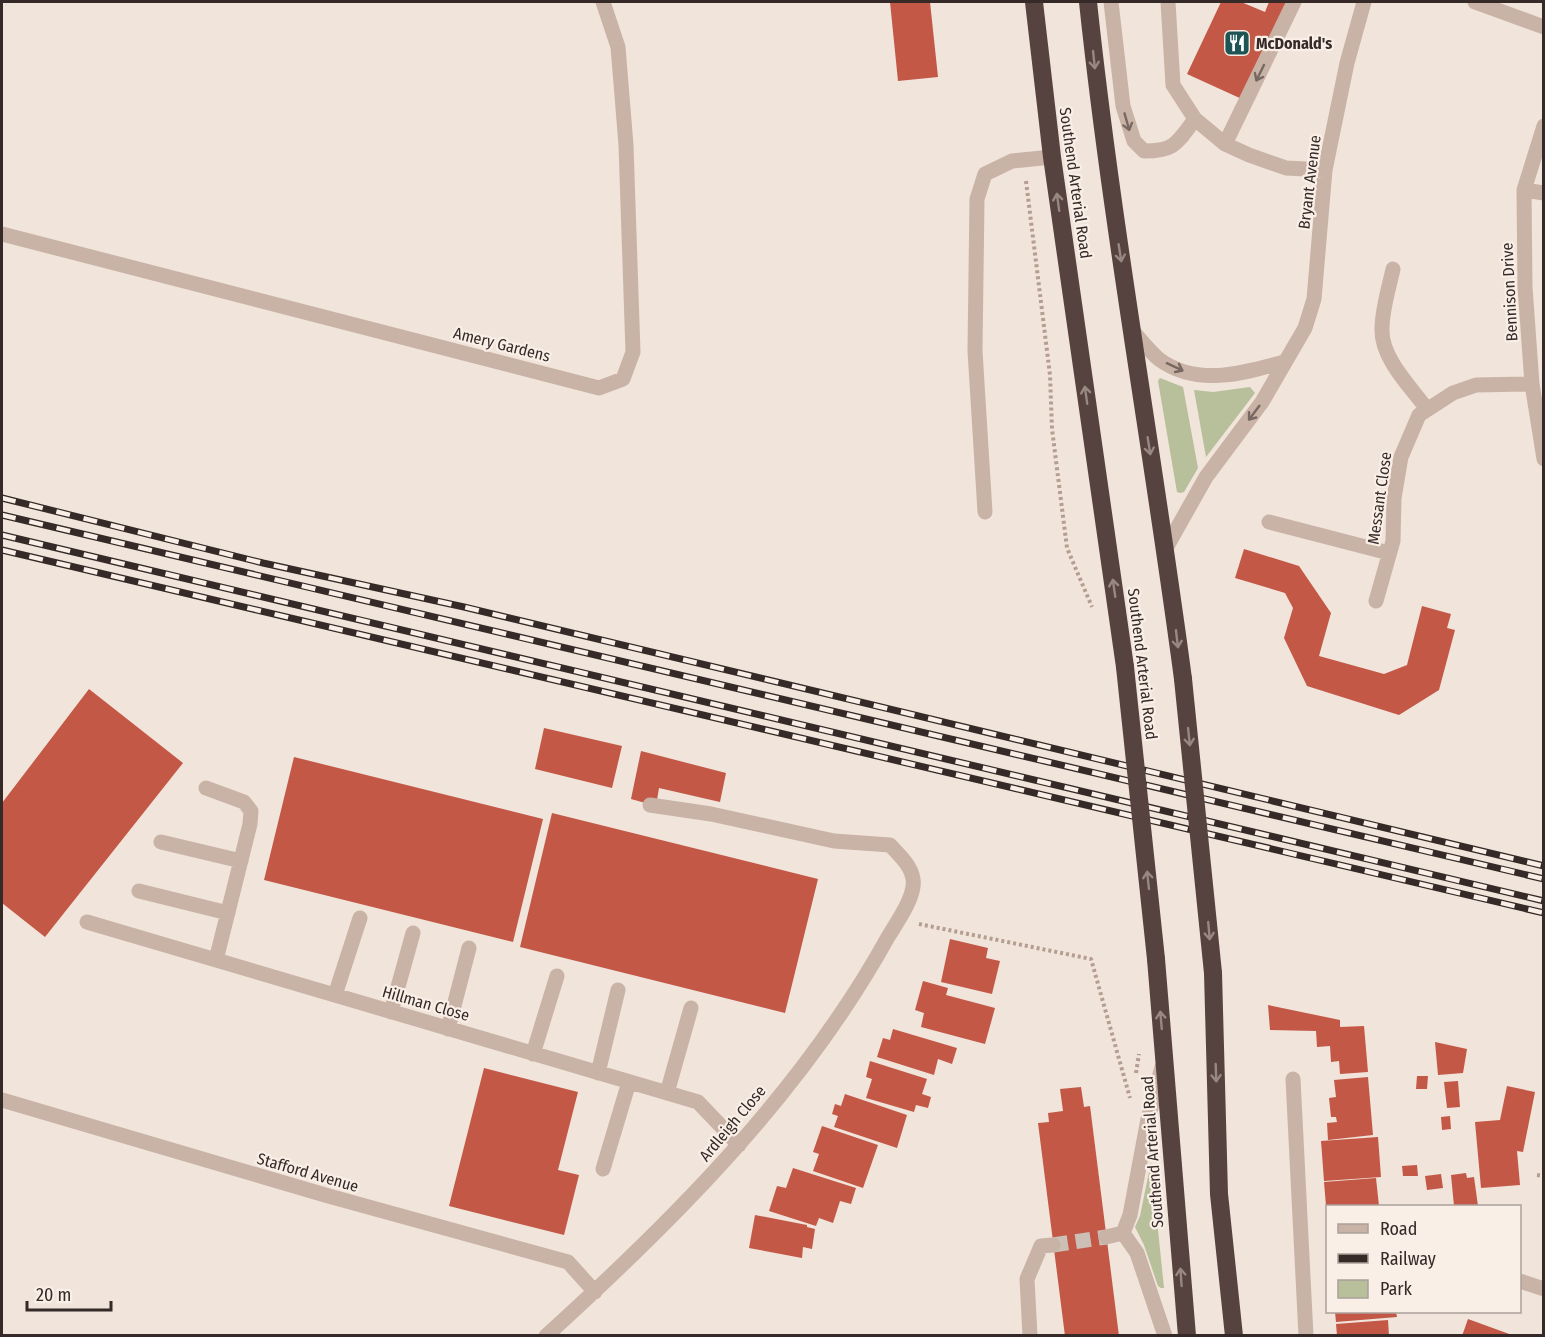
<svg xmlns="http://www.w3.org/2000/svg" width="1545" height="1337" font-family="'Fira Sans Condensed',sans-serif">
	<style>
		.green { fill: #b7bf9b }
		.building { fill: #c35847 }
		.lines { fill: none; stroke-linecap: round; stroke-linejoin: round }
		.minor-tunnel { stroke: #cbbfb6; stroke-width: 15; stroke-dasharray: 15 8; stroke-linecap: butt }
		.path { stroke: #b49d91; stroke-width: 4; stroke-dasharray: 3 3; stroke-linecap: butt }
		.minor { stroke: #c9b3a7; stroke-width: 15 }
		.highway { stroke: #56433f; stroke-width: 18 }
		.rail-casing { stroke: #352a27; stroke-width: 7 }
		.rail { stroke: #f9efe7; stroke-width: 4.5; stroke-dasharray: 14; stroke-linecap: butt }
		.highway-bridge { stroke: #56433f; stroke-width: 18 }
		.oneway { stroke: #978882 }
		.oneway2 { stroke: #786861 }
		.labels { text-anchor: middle; stroke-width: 4.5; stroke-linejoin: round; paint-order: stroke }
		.poi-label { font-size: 16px; font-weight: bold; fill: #352a27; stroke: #f9efe7; text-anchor: start }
		.street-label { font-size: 16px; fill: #352a27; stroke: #f9efe7 }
	</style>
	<rect width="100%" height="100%" fill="#f1e4da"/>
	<path class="green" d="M1160 378 1183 387 1198 468 1184 492 1180 493 1177 492 1158 381Z
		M1250 387 1255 393 1206 457 1194 390 1213 392Z
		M1151 1162 1164 1288H1161L1158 1286 1144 1245 1135 1227 1140 1216Z"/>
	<path class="building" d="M890 2H930L938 77 898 81Z
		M1221 2H1241L1265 12 1269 2H1292L1244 100 1187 74Z
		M1244 549 1299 566 1331 613 1319 656 1384 674 1407 665 1422 606 1451 614 1447 628 1455 630 1439 690 1399 715 1307 686 1284 638 1293 608 1285 593 1235 578Z
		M89 689 183 763 45 937 2 903V803Z
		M544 728 622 746 612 788 535 769Z
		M641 751 726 773 720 802 659 788 656 806 631 799Z
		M294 757 543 819 513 942 264 880Z
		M552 813 818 879 785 1013 520 947Z
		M950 939 988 948 986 958 1000 961 992 994 941 982Z
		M923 981 948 988 946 995 995 1008 985 1044 921 1027 924 1013 915 1010Z
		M1268 1005 1340 1020V1027L1364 1026 1368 1072 1340 1074 1339 1061 1331 1062 1330 1046 1317 1047 1316 1031 1270 1030Z
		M893 1029 957 1048 952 1064 938 1059 934 1075 877 1057 883 1038 890 1040Z
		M1435 1042 1467 1049 1463 1073 1438 1075Z
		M870 1061 927 1079 922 1094 931 1097 928 1108 916 1105 914 1112 866 1098 872 1079 866 1077Z
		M484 1068 578 1092 558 1170 579 1175 564 1235 449 1206Z
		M1417 1076H1428L1427 1089H1416Z
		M1368 1077 1373 1135 1328 1140 1327 1123 1337 1122 1336 1117H1331L1329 1098 1336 1097 1334 1080Z
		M1458 1081 1460 1107 1447 1108 1444 1082Z
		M1507 1086 1535 1092 1523 1152 1517 1151 1520 1185 1481 1188 1475 1122 1500 1120Z
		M1081 1087 1084 1107 1090 1106 1119 1336H1065L1038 1123 1049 1122 1048 1113 1063 1111 1060 1089Z
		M845 1094 907 1115 897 1148 834 1127 838 1116 832 1114 835 1104 841 1106Z
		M1450 1116 1451 1129 1442 1130 1441 1117Z
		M822 1126 878 1145 863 1188 813 1171 819 1154 813 1152Z
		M1378 1137 1381 1177 1324 1181 1321 1141Z
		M1417 1165 1418 1176H1403L1402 1166Z
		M793 1168 856 1188 851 1204 840 1201 833 1223 819 1218 816 1226 769 1211 777 1186 786 1188Z
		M1466 1173 1467 1178 1474 1177 1478 1206H1454L1451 1175Z
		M1441 1174 1443 1188 1427 1190 1425 1176Z
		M1376 1178 1379 1206H1326L1324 1182Z
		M755 1215 807 1225V1227L815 1229 812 1249 803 1247 802 1258 749 1248Z
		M1335 1312H1396L1397 1317 1336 1322Z
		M1468 1319 1512 1335V1336H1462Z
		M1388 1320 1389 1336H1337L1336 1324Z"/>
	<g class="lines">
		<path class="minor-tunnel" d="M1053 1245 1106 1237"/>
		<path class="path" d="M1026 181 1050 375 1052 429 1067 548 1092 607
			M919 924 1091 959 1130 1098
			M1136 1073 1139 1054
			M1537 1175 1544 1176"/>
		<path class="minor" d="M1111 2 1123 106 1134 141 1144 151C1175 151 1177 143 1195 119
			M1168 2 1173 85 1195 119 1225 144 1249 155 1286 168 1325 170
			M1475 2 1544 27
			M1544 126 1524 190 1525 287 1532 384 1544 459
			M1225 144 1294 2
			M1524 190 1544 193
			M2 234 599 388 623 379 633 352 626 145 618 47 603 2
			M1393 269C1389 288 1382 309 1382 329 1381 358 1410 386 1426 408
			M1131 329C1140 339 1150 352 1160 360 1198 387 1244 373 1284 362
			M985 512 975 351 977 199 985 174 1012 161 1052 157
			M1269 522 1389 553
			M1166 548 1206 477 1262 402 1305 328 1314 299 1325 170 1347 63 1364 2
			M1376 601 1393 541 1394 498 1401 457 1419 415 1453 393 1476 385 1532 384
			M206 788 244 802 251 811 250 824 216 960
			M161 842 241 861
			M139 891 228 913
			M87 922 698 1102 739 1145
			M335 995 360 918
			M391 1012 413 933
			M448 1029 469 948
			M533 1054 557 976
			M598 1073 618 990
			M1293 1079 1306 1336
			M667 1093 691 1008
			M2 1100 325 1195 568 1262 595 1292
			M603 1169 629 1082
			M1123 1233 1130 1215 1148 1119 1162 1067
			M1123 1233 1137 1253 1165 1336
			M1106 1237 1123 1233
			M1520 1281 1544 1289
			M546 1336C676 1218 803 1091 888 937 897 922 916 896 913 879 911 865 899 855 890 845L834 841 711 814 650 805
			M1030 1336 1027 1279 1041 1246 1053 1245"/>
		<path class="highway" d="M1034 2 1052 157 1125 667
			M1088 2C1112 228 1153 452 1183 679
			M1156 959 1187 1336
			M1213 973 1219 1194 1234 1336"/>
		<defs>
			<path id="rail" d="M2 498 263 563 464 607 1544 866
				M2 515 1544 879
				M2 535 1544 901
				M2 550 1544 913"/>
		</defs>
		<use href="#rail" class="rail-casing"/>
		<use href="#rail" class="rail"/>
		<path class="highway-bridge" d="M1125 667 1156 959
			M1183 679 1213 973"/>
	</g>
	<defs><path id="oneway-shaft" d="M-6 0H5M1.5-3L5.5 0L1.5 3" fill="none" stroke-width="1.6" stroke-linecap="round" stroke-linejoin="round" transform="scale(1.5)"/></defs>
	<g class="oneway">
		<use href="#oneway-shaft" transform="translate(1094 60) rotate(84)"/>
		<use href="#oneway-shaft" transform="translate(1058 202) rotate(-98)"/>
		<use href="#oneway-shaft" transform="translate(1120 253) rotate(81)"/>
		<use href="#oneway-shaft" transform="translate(1086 395) rotate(-98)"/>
		<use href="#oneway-shaft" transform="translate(1149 446) rotate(81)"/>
		<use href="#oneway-shaft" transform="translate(1114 588) rotate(-98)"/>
		<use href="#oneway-shaft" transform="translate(1177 639) rotate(83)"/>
		<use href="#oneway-shaft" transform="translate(1189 737) rotate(84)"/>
		<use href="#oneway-shaft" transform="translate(1148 880) rotate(-96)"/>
		<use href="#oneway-shaft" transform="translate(1209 931) rotate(85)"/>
		<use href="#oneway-shaft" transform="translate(1161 1020) rotate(-95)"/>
		<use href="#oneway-shaft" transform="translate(1216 1073) rotate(88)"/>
		<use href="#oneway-shaft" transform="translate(1181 1277) rotate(-94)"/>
	</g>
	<g class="oneway2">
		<use href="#oneway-shaft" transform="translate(1260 73) rotate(116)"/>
		<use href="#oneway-shaft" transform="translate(1127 122) rotate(74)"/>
		<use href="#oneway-shaft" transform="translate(1175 367) rotate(25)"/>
		<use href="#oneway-shaft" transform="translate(1254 413) rotate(127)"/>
	</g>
	<defs>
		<symbol id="restaurant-square" viewBox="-11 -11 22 22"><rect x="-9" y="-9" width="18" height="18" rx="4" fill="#1e5554" stroke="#f9efe7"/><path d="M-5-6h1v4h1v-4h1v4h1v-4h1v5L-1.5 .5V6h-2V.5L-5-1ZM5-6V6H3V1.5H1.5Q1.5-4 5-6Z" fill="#fff"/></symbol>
	</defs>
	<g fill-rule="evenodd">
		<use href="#restaurant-square" x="1222" y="28" width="30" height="30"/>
	</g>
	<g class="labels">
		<g class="poi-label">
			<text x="1256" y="49">McDonald's</text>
		</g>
		<g class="street-label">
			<text transform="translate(1309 182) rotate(-83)" y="6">Bryant Avenue</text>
			<text transform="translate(1076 183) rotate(82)" y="6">Southend Arterial Road</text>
			<text transform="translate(1509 292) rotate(-93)" y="6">Bennison Drive</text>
			<text transform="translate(502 344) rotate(14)" y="6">Amery Gardens</text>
			<text transform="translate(1379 498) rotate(-82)" y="6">Messant Close</text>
			<text transform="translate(1143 664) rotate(83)" y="6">Southend Arterial Road</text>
			<text transform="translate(426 1003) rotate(16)" y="6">Hillman Close</text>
			<text transform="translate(732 1123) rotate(-50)" y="6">Ardleigh Close</text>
			<text transform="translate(1152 1152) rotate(-94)" y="6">Southend Arterial Road</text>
			<text transform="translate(308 1172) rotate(16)" y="6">Stafford Avenue</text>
		</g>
	</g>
	<rect width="1545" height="1337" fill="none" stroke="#352a27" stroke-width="6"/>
	<rect x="1326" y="1205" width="195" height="108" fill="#f9efe7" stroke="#aba09a" stroke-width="1.5"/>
	<rect x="1338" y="1224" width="30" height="9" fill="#c9b3a7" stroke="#aba09a" stroke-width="1.5"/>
	<text x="1380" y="1235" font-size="18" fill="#352a27">Road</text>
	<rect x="1338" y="1254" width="30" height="9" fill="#352a27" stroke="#aba09a" stroke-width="1.5"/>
	<text x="1380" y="1265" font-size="18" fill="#352a27">Railway</text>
	<rect x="1338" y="1280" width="30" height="18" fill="#b7bf9b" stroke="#aba09a" stroke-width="1.5"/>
	<text x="1380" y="1295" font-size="18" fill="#352a27">Park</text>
	<path d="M27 1301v9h84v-9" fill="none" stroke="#352a27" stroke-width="3"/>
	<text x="36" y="1301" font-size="18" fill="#352a27" stroke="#f9efe7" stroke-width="4.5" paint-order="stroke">20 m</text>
</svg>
